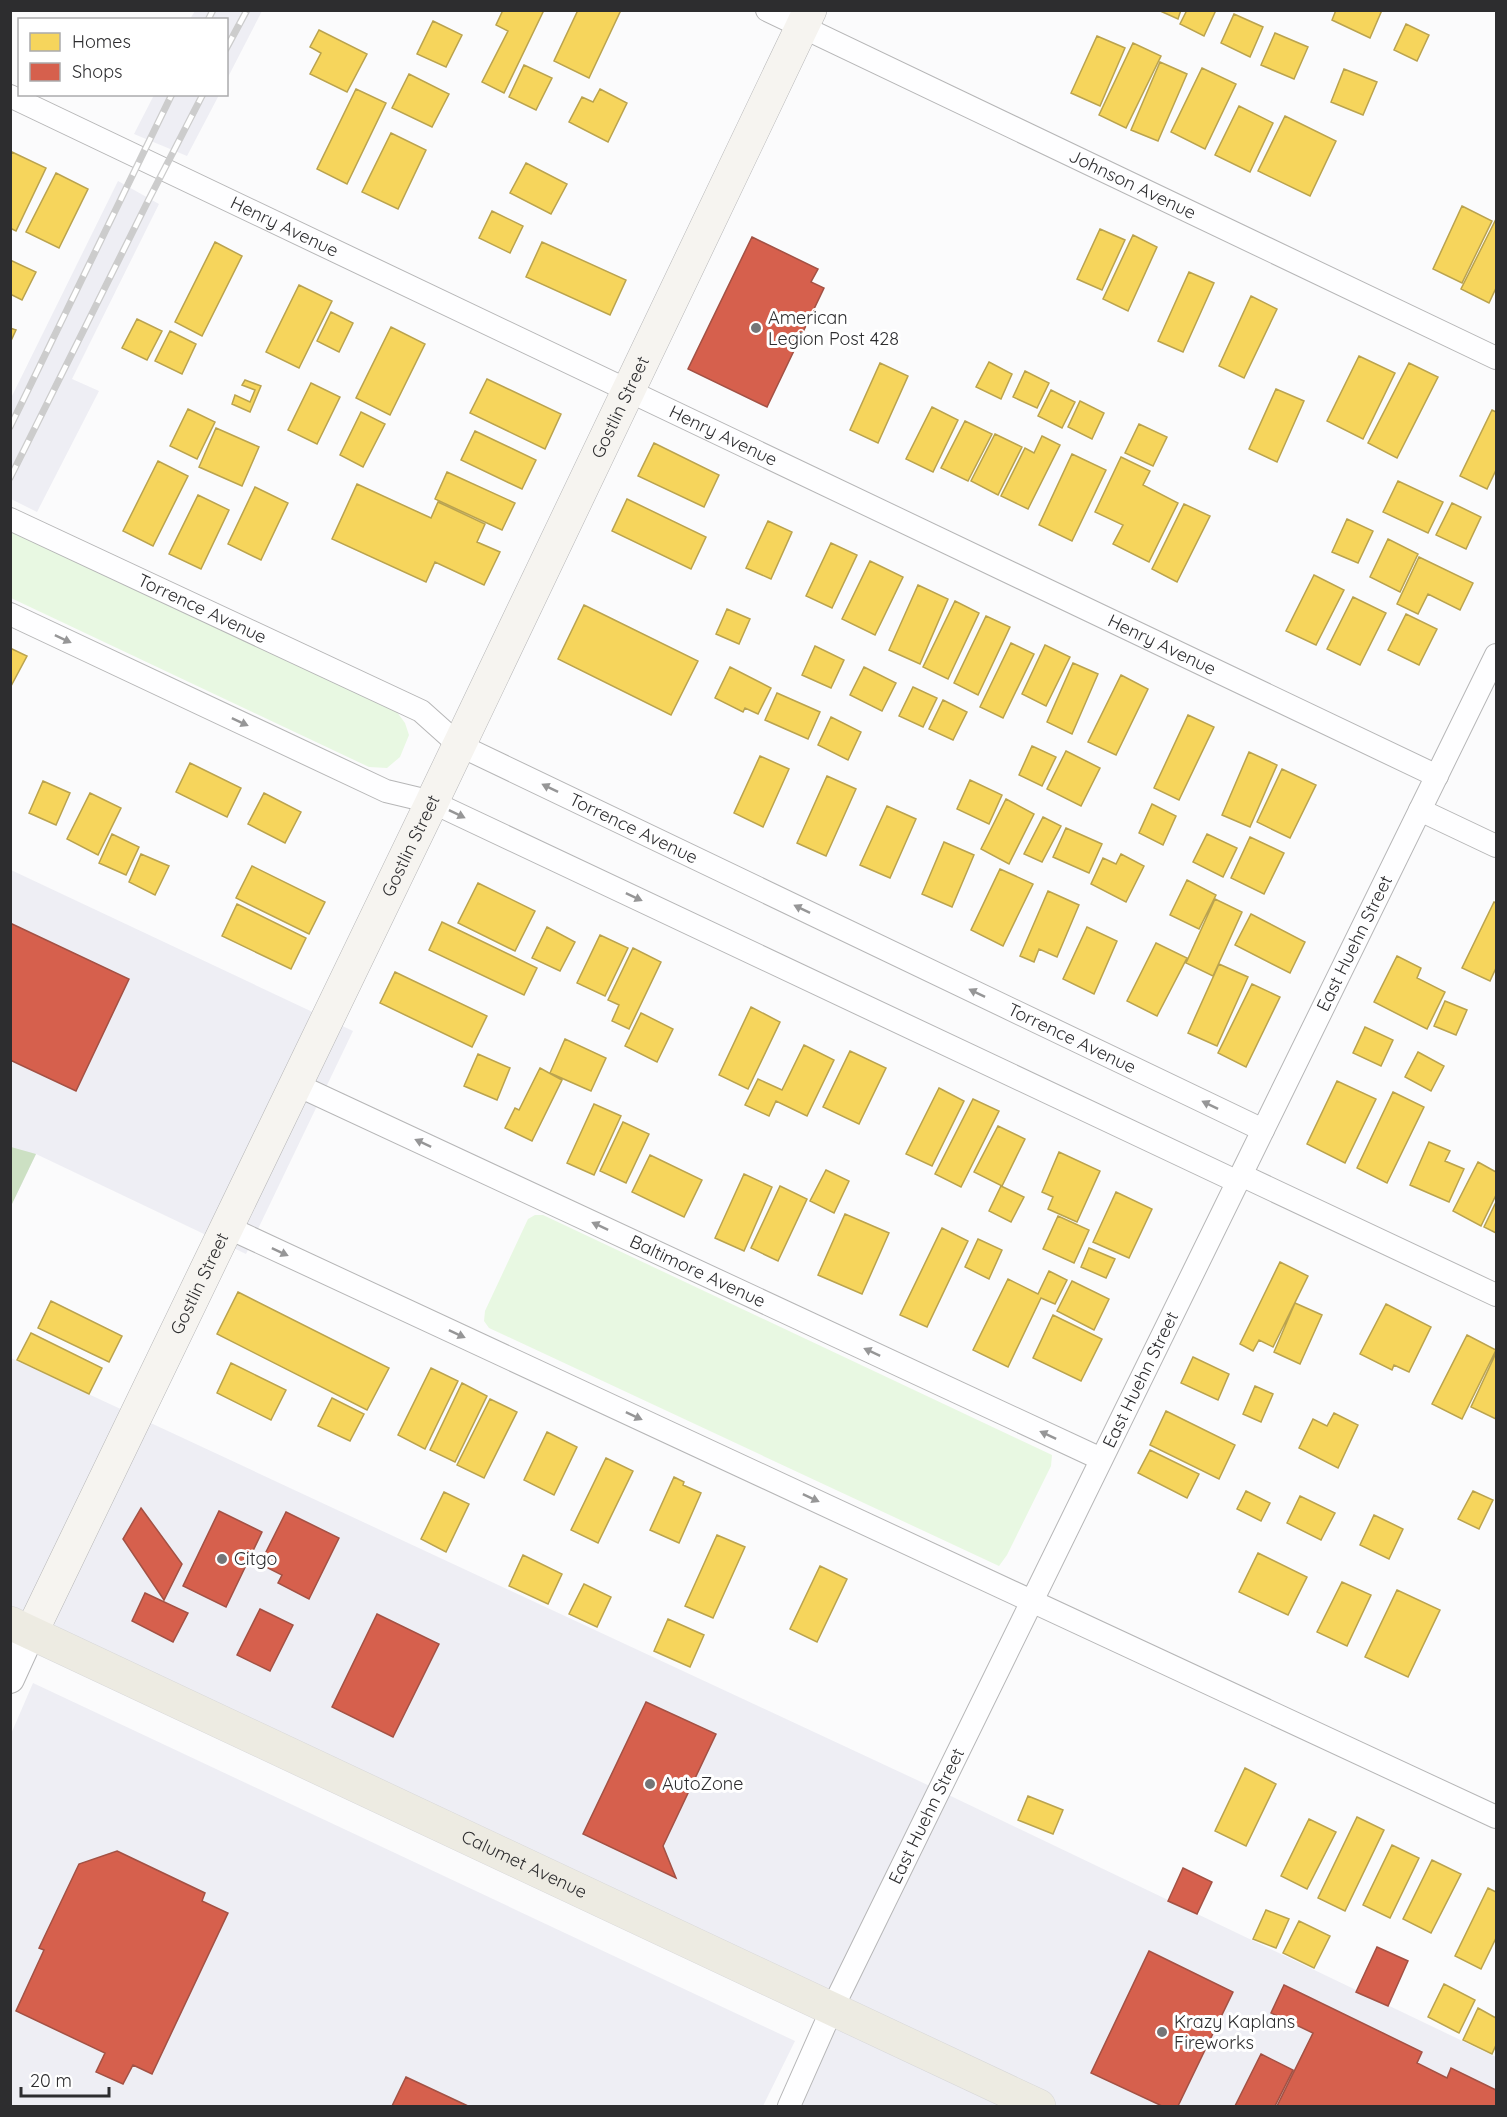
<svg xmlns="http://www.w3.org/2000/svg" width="1507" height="2117" font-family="Quicksand,sans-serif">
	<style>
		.built { fill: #eeeef4 }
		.green { fill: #e8f8e2 }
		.forest { fill: #cce0c3 }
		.homes { fill: #f6d55c; stroke: #baa34e; stroke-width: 1.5 }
		.shops { fill: #d6604d; stroke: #a35144; stroke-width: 1.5 }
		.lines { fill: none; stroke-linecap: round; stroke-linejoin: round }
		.minor-casing { stroke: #b6b6b7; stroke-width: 24 }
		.tertiary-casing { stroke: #b6b6b7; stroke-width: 30 }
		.secondary-casing { stroke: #b6b6b7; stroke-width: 34 }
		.primary-casing { stroke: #d8d8d9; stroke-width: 34 }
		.minor { stroke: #fefeff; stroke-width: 22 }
		.tertiary { stroke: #fefeff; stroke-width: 28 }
		.secondary { stroke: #f6f4f0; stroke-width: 33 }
		.primary { stroke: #edebe2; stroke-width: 33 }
		.rail-casing { stroke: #ccc; stroke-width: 7 }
		.rail { stroke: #fff; stroke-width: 4.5; stroke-dasharray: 14; stroke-linecap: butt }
		.oneway { fill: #969697 }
		.poi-dot { fill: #757577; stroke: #fff; stroke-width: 2 }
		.labels { text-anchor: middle; stroke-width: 6; stroke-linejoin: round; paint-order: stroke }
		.street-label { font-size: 18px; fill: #2d2d2f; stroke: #fff }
		.poi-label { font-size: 18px; fill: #2d2d2f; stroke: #fff; text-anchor: start }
	</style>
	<rect width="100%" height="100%" fill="#fbfbfc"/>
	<path class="built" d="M195 11H262L227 79 226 20 190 19Z
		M154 95H219L187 156 134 134Z
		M118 181 159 204 72 379 99 391 37 512 11 499V398Z
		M11 870 353 1031 246 1254 36 1154 11 1206Z
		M11 1358 932 1787 1496 2057V2106H1058L11 1613Z
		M33 1683 795 2041 763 2106H11V1734Z
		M836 2020 1021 2106H798Z"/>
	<path class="green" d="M11 527 394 708 405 723 409 735 400 757 387 768 369 767 11 598Z
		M535 1215H543L1052 1455 1051 1466 1007 1555 999 1566 489 1328 484 1321 485 1311 528 1219Z"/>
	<path class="forest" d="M11 1147 36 1154 11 1206 10 1147Z"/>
	<path class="homes" d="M503 10H544L504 93 482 82 508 31 496 25Z
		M578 10H621L589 78 554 61Z
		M1158 10H1181L1178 19Z
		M1187 10H1216L1204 36 1180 24Z
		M1336 10H1382L1370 38 1332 20Z
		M1234 14 1263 27 1250 57 1221 43Z
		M433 21 462 35 446 67 417 54Z
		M1406 24 1429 35 1417 61 1394 50Z
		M319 30 367 54 347 92 310 74 321 53 310 47Z
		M1275 33 1308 47 1294 79 1261 65Z
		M1097 36 1125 48 1100 106 1071 93Z
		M1133 43 1161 56 1126 128 1099 115Z
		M1160 62 1187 74 1158 141 1131 130Z
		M524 65 552 78 536 110 509 97Z
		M1202 68 1236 84 1205 149 1171 132Z
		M1344 69 1377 82 1363 115 1331 102Z
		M409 74 449 94 432 127 392 108Z
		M356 89 386 103 347 184 317 169Z
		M600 89 627 103 608 142 569 122 582 97 593 102Z
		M1239 106 1273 123 1250 172 1215 155Z
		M1285 116 1336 141 1310 196 1258 171Z
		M391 133 426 150 398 209 362 192Z
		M12 152 46 168 16 231 10 228V156Z
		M526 163 567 184 551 214 510 193Z
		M56 173 88 189 59 248 26 232Z
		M1462 206 1492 221 1462 283 1433 269Z
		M492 211 523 226 510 253 479 238Z
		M1496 219V288L1489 303 1461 289Z
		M1100 229 1125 240 1102 290 1077 279Z
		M1133 235 1157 247 1128 311 1103 299Z
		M215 242 242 256 202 336 175 322Z
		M542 242 626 280 610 315 526 277Z
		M10 260 36 272 22 300 10 294Z
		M1189 272 1214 283 1183 352 1158 341Z
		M299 285 332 301 299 368 266 352Z
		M1251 296 1277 309 1244 378 1219 366Z
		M331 312 353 323 339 352 317 341Z
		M137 319 162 331 147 360 122 348Z
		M391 327 425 344 390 415 356 398Z
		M10 328 16 330 10 343Z
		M170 331 196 344 182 374 155 361Z
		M1359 356 1395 373 1363 439 1327 421Z
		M989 362 1012 374 1001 399 976 387Z
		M880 363 908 376 878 443 850 430Z
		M1409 363 1438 377 1397 458 1368 443Z
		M1025 371 1049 383 1037 408 1013 397Z
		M487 379 561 414 545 449 470 413Z
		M245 380 261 386 250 412 232 404 235 395 250 402 255 390 242 385Z
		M311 383 340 397 317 444 288 430Z
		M1276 389 1304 401 1277 462 1249 449Z
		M1051 390 1075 402 1062 428 1038 416Z
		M1080 401 1104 413 1092 439 1068 427Z
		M932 407 958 420 933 472 906 459Z
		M188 409 215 422 197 459 170 446Z
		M1492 410 1496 412V470L1487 489 1460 476Z
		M361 412 385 424 363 467 340 455Z
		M965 421 992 434 968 481 941 468Z
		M1139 424 1167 437 1153 466 1125 453Z
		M216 428 259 447 242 486 199 467Z
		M475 431 536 460 522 489 461 460Z
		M995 434 1022 447 998 495 971 481Z
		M1042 436 1060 445 1028 509 1001 496 1025 448 1034 453Z
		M654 443 719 475 704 507 638 476Z
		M1072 454 1106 470 1072 541 1039 525Z
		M1121 457 1150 471 1143 485 1178 503 1149 562 1113 544 1123 525 1095 512Z
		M158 461 188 476 153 546 123 531Z
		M447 472 515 503 502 530 435 499Z
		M1398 481 1443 502 1428 533 1383 512Z
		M357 484 431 518 438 502 485 524 477 542 500 552 484 585 435 562 426 582 332 539Z
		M255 487 288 503 261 560 228 544Z
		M198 495 229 510 201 569 169 554Z
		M627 499 706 537 691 569 612 531Z
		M1452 503 1481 517 1466 549 1436 535Z
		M1184 504 1210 516 1177 582 1152 569Z
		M1347 519 1373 531 1358 563 1332 552Z
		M768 521 792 532 771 579 746 568Z
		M1388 539 1418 554 1400 592 1370 577Z
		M831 543 857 555 832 608 806 596Z
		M1419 557 1473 583 1460 610 1428 594 1418 614 1397 604Z
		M870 561 903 577 875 635 842 619Z
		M1314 575 1344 590 1316 645 1286 631Z
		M918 585 948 599 920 664 889 650Z
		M1353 597 1386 613 1360 665 1327 649Z
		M955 601 979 613 948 679 923 667Z
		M584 605 698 661 671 715 558 659Z
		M727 609 750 619 739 644 716 634Z
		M1406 614 1437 629 1419 665 1388 650Z
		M986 616 1010 627 978 695 954 683Z
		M1011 643 1034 654 1003 718 980 707Z
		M1045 645 1070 657 1046 706 1022 694Z
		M815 646 844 660 831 688 802 675Z
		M10 648 27 656 10 688Z
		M1073 663 1098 674 1072 734 1047 722Z
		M730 667 771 688 758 714 745 708 743 712 715 698Z
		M864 667 896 683 882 711 850 695Z
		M1121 675 1148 689 1116 755 1088 742Z
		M913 687 937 698 923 727 899 716Z
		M777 693 820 712 808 739 765 720Z
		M943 700 967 712 953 740 929 729Z
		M1188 715 1214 727 1179 800 1154 788Z
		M831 717 861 732 848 760 818 745Z
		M1032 746 1056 757 1042 786 1019 775Z
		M1066 751 1100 768 1081 806 1047 789Z
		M1249 752 1277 765 1250 827 1222 815Z
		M760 756 789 769 763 827 734 813Z
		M190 763 241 788 227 817 176 792Z
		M1282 769 1316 785 1290 838 1257 822Z
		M827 776 856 789 826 856 797 843Z
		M970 780 1002 795 989 824 957 809Z
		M43 781 70 793 56 825 29 813Z
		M90 793 121 808 98 855 67 839Z
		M264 793 301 812 285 843 248 824Z
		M1006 799 1034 814 1009 864 981 849Z
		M1152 804 1176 816 1163 845 1139 833Z
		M887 806 916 819 890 878 860 865Z
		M1043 817 1061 826 1042 862 1024 854Z
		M1066 828 1102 844 1089 873 1053 857Z
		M112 834 139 847 126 875 99 863Z
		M1207 834 1237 848 1223 877 1193 862Z
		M1250 837 1284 853 1264 894 1231 878Z
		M944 842 974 855 952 907 922 894Z
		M141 854 169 866 155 895 129 882Z
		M1121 854 1144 866 1126 902 1091 884 1103 858 1116 864Z
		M252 866 325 902 309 934 236 898Z
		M1000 869 1033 884 1003 946 971 930Z
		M1187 880 1216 895 1199 929 1170 915Z
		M478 883 535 911 515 951 458 923Z
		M1048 891 1079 905 1057 957 1039 949 1034 962 1020 956Z
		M1215 899 1242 912 1213 976 1186 963Z
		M1494 902 1496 903V968L1490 981 1462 968Z
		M237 904 306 938 291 969 222 936Z
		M1251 914 1305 942 1290 973 1235 945Z
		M442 922 537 968 524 995 429 950Z
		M547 927 575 942 560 971 532 958Z
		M1087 927 1117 941 1094 994 1063 979Z
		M600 935 628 948 605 996 577 983Z
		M1156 943 1187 958 1157 1016 1127 1001Z
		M633 948 661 962 629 1029 612 1021 619 1005 608 1000Z
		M1397 956 1421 968 1417 978 1445 992 1427 1029 1374 1002Z
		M1219 964 1248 977 1217 1046 1188 1033Z
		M395 972 487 1016 472 1047 380 1003Z
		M1252 984 1280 997 1246 1067 1218 1053Z
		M1445 1001 1467 1010 1456 1035 1434 1026Z
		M751 1007 780 1022 748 1089 719 1075Z
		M641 1013 673 1029 657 1062 625 1046Z
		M1365 1027 1393 1040 1381 1066 1353 1053Z
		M565 1039 606 1058 591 1091 550 1073Z
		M804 1045 834 1060 807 1116 776 1101 769 1116 745 1105 758 1079 782 1090Z
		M850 1051 886 1068 859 1124 823 1107Z
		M1418 1052 1444 1066 1431 1091 1405 1077Z
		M478 1054 510 1068 497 1100 464 1086Z
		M540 1068 562 1080 532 1141 505 1128 515 1108 519 1110Z
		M1337 1081 1376 1099 1345 1163 1307 1144Z
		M939 1088 964 1101 932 1166 906 1154Z
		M1393 1092 1424 1107 1387 1183 1357 1168Z
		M973 1099 999 1111 961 1187 935 1174Z
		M594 1104 621 1116 594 1175 567 1163Z
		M623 1122 649 1134 626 1183 600 1171Z
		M998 1126 1025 1139 1002 1186 974 1172Z
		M1429 1142 1450 1151 1445 1161 1464 1169 1449 1202 1410 1185Z
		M1059 1152 1100 1171 1077 1222 1048 1209 1053 1197 1042 1192Z
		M650 1155 702 1180 684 1217 632 1192Z
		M1478 1162 1496 1172V1195L1481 1226 1453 1211Z
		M826 1170 849 1181 834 1213 810 1201Z
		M744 1174 772 1187 744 1251 715 1238Z
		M780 1186 807 1199 778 1261 751 1248Z
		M1001 1186 1024 1197 1011 1222 989 1211Z
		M1116 1192 1152 1209 1129 1258 1093 1242Z
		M1496 1202V1233L1484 1227Z
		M845 1214 889 1233 862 1294 818 1275Z
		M1058 1216 1089 1230 1074 1263 1043 1249Z
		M942 1228 968 1241 927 1327 900 1315Z
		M978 1239 1002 1250 989 1279 965 1267Z
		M1089 1248 1115 1259 1106 1278 1081 1267Z
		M1280 1262 1308 1276 1273 1347 1259 1340 1253 1351 1240 1344Z
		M1049 1271 1067 1280 1055 1304 1041 1298 1008 1367 973 1350 1008 1279 1038 1294Z
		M1072 1281 1109 1299 1094 1330 1057 1311Z
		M238 1292 389 1368 367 1410 217 1334Z
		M51 1301 122 1336 109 1362 38 1328Z
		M1295 1303 1322 1315 1300 1364 1274 1352Z
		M1386 1304 1431 1327 1409 1372 1394 1365 1392 1370 1360 1354Z
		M1053 1315 1102 1339 1081 1381 1033 1358Z
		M31 1333 102 1368 89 1394 17 1360Z
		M1467 1335 1496 1350 1462 1419 1432 1404Z
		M1496 1353V1419L1471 1407Z
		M1193 1357 1229 1374 1218 1400 1181 1383Z
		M231 1363 286 1390 271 1420 217 1393Z
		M431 1368 458 1381 425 1449 398 1435Z
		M462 1383 487 1396 455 1462 430 1450Z
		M1255 1386 1273 1394 1261 1422 1243 1414Z
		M332 1398 364 1414 350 1441 318 1426Z
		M490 1399 517 1412 484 1478 457 1465Z
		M1166 1411 1235 1445 1219 1479 1150 1445Z
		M1334 1413 1358 1425 1338 1468 1299 1448 1313 1419 1327 1426Z
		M547 1432 577 1447 554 1495 524 1480Z
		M1150 1450 1199 1474 1187 1498 1138 1473Z
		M606 1458 633 1471 598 1543 571 1530Z
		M674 1477 684 1482 683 1485 701 1493 679 1543 650 1530Z
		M1246 1491 1270 1503 1261 1521 1237 1509Z
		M1473 1491 1493 1500 1479 1529 1458 1519Z
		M444 1492 469 1504 446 1552 421 1539Z
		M1300 1496 1335 1513 1321 1540 1287 1523Z
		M1374 1515 1403 1529 1389 1559 1360 1545Z
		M717 1535 745 1547 713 1618 685 1606Z
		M1258 1553 1307 1577 1288 1615 1239 1592Z
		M523 1555 562 1574 548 1604 509 1586Z
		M820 1566 847 1579 817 1642 790 1629Z
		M1342 1582 1371 1595 1347 1646 1317 1632Z
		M584 1584 611 1597 597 1627 569 1614Z
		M1397 1590 1440 1610 1408 1677 1365 1657Z
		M668 1619 704 1635 690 1667 654 1651Z
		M1245 1768 1276 1784 1246 1846 1215 1831Z
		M1028 1796 1063 1810 1053 1834 1018 1820Z
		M1357 1817 1384 1830 1345 1911 1318 1898Z
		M1309 1819 1336 1832 1307 1889 1281 1876Z
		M1392 1845 1419 1858 1390 1918 1363 1905Z
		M1432 1860 1461 1874 1431 1933 1403 1919Z
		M1488 1888 1496 1892V1938L1481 1969 1455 1956Z
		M1266 1910 1289 1919 1276 1948 1253 1939Z
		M1299 1921 1330 1936 1314 1968 1283 1953Z
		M1444 1984 1475 2000 1459 2033 1428 2017Z
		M1478 2008 1496 2018V2045L1492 2054 1463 2040Z"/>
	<path class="shops" d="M752 237 818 269 811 282 824 288 767 407 688 369Z
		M10 923 129 979 76 1091 10 1060Z
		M141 1508 182 1564 164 1600 123 1539Z
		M219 1511 262 1532 226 1607 183 1586Z
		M286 1512 339 1538 309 1599 278 1583 282 1575 260 1564Z
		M145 1593 188 1613 173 1642 132 1621Z
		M260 1609 293 1625 270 1671 237 1655Z
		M377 1614 439 1644 393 1737 332 1707Z
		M646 1702 716 1734 663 1846 676 1878 583 1834Z
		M117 1851 205 1893 202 1901 228 1913 152 2074 133 2065 123 2084 96 2072 105 2053 16 2011 44 1950 39 1948 79 1864Z
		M1183 1868 1212 1882 1197 1914 1168 1901Z
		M1377 1947 1408 1961 1388 2006 1356 1992Z
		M1149 1951 1233 1992 1178 2106H1162L1091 2073Z
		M1284 1985 1422 2052 1417 2063 1447 2078 1451 2068 1496 2090V2106H1277L1313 2033 1271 2013Z
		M1261 2054 1293 2070 1275 2106H1235Z
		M406 2077 468 2106H392Z"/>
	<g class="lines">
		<defs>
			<g id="minor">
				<path id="s1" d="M767 10 1496 358"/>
				<path id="s2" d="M10 96 1437 776"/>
				<path id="s3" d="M10 519 421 711 459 745 1263 1130"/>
				<path d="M10 614 386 791 432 802 1238 1182"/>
				<path d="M1420 810 1496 846"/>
				<path id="s4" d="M295 1084 1101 1459"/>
				<path d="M1241 1175 1496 1295"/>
				<path d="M227 1227 1496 1817"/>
				<path id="s5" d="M789 2106 832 2009 1496 655"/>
			</g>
			<path id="tertiary" d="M10 1679 31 1633"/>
			<g id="secondary">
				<path id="s6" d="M31 1633 432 802 810 10"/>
			</g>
			<g id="primary">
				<path id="s7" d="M10 1623 1039 2106"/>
			</g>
		</defs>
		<use href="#minor" class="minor-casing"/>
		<use href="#tertiary" class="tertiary-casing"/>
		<use href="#secondary" class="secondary-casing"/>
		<use href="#primary" class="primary-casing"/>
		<use href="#minor" class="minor"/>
		<use href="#tertiary" class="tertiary"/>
		<use href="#secondary" class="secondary"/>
		<use href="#primary" class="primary"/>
		<defs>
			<path id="rail" d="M208 20 213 10
				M226 49 247 10
				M10 427 172 94
				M10 478 149 199 203 94"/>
		</defs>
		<use href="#rail" class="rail-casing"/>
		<use href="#rail" class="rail"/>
	</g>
	<defs><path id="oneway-solid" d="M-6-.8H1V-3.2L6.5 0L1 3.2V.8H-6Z" transform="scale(1.5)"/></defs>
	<g class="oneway">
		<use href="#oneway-solid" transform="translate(63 639) rotate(25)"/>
		<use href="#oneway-solid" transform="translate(240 722) rotate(25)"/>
		<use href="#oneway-solid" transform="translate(550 788) rotate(-154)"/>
		<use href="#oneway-solid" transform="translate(457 814) rotate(26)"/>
		<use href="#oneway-solid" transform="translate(634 897) rotate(25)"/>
		<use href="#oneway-solid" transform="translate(802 909) rotate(-154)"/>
		<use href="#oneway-solid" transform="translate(977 993) rotate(-154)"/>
		<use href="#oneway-solid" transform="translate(1210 1105) rotate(-154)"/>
		<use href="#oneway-solid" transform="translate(423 1143) rotate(-155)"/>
		<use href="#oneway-solid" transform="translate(600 1226) rotate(-155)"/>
		<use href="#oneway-solid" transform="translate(280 1252) rotate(25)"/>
		<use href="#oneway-solid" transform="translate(457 1334) rotate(25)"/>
		<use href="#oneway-solid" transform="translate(872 1352) rotate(-155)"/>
		<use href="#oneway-solid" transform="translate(634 1416) rotate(25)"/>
		<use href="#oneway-solid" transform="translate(1048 1435) rotate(-155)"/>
		<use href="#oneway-solid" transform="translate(811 1498) rotate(25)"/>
	</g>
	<g class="poi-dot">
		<circle cx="756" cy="328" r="6"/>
		<circle cx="222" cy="1559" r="6"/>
		<circle cx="650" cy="1784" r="6"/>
		<circle cx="1162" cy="2032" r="6"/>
	</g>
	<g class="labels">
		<g class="street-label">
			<text dy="6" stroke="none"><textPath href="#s1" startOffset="405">Johnson Avenue</textPath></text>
			<text dy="6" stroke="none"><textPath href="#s2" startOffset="304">Henry Avenue</textPath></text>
			<text dy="6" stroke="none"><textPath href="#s6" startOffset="1360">Gostlin Street</textPath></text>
			<text dy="6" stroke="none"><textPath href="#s2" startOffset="790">Henry Avenue</textPath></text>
			<text dy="6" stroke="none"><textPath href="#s3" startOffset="212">Torrence Avenue</textPath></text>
			<text dy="6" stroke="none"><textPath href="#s2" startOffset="1276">Henry Avenue</textPath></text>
			<text dy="6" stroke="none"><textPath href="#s3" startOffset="698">Torrence Avenue</textPath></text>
			<text dy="6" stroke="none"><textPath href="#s6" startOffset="874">Gostlin Street</textPath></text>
			<text dy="6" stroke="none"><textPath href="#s5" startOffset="1293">East Huehn Street</textPath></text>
			<text dy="6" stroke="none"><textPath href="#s3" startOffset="1184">Torrence Avenue</textPath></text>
			<text dy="6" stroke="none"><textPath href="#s4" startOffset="444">Baltimore Avenue</textPath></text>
			<text dy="6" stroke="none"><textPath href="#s6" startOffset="388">Gostlin Street</textPath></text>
			<text dy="6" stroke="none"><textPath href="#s5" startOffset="807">East Huehn Street</textPath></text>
			<text dy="6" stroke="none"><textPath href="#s5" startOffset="321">East Huehn Street</textPath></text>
			<text dy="6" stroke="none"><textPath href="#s7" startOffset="568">Calumet Avenue</textPath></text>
		</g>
		<g class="poi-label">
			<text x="768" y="324">American<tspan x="768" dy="21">Legion Post 428</tspan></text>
			<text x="234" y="1565">Citgo</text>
			<text x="662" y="1790">AutoZone</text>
			<text x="1174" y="2028">Krazy Kaplans<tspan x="1174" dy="21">Fireworks</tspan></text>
		</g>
	</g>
	<rect width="1507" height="2117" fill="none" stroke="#2d2d2f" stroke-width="24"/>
	<rect x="18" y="18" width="210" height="78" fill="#ffffff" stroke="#ababac" stroke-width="1.5"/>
	<rect x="30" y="33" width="30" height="18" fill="#f6d55c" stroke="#ababac" stroke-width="1.5"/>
	<text x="72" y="48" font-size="18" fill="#2d2d2f">Homes</text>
	<rect x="30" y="63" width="30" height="18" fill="#d6604d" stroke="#ababac" stroke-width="1.5"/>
	<text x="72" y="78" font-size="18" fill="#2d2d2f">Shops</text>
	<path d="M21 2087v9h88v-9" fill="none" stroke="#2d2d2f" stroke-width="3"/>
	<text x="30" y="2087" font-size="18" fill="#2d2d2f" stroke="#ffffff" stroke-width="4.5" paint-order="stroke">20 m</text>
</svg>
